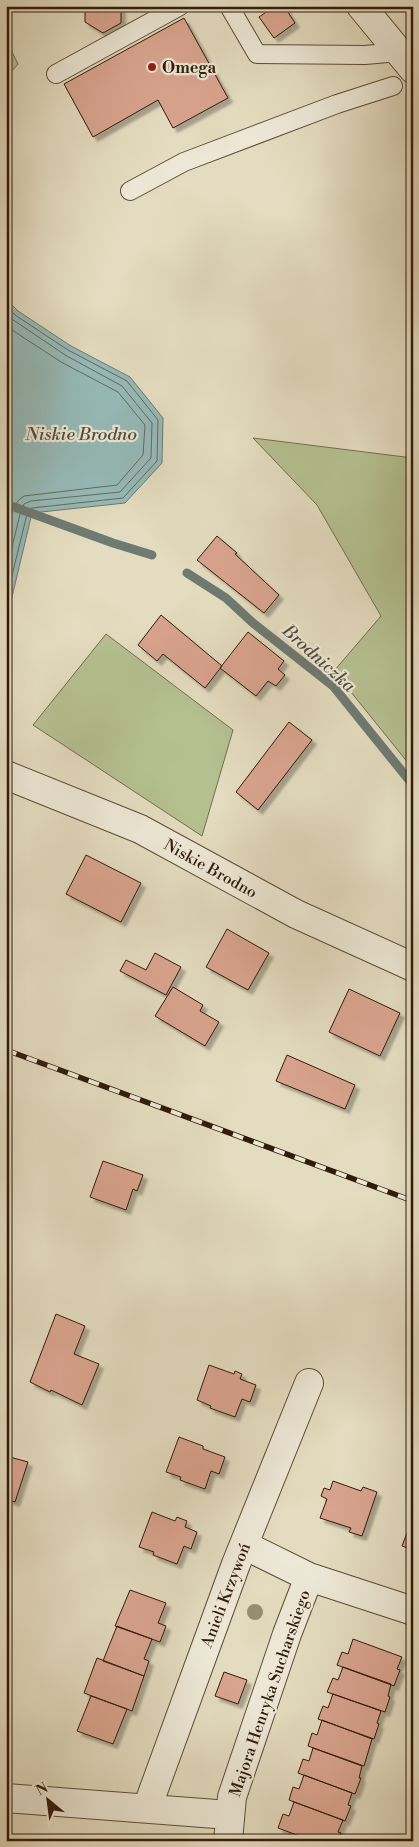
<svg xmlns="http://www.w3.org/2000/svg" width="419" height="1847" font-family="'Libre Bodoni',serif">
	<style>
		.green { fill: #b5c091; stroke: #736e4d }
		.water { fill: #96bab8; stroke: #6e7a72 }
		.lines { fill: none; stroke-linecap: round; stroke-linejoin: round }
		.shore { stroke: #646a60; stroke-width: 1 }
		.stream { stroke: #6e7a72; stroke-width: 9 }
		.building { fill: #d9a48f; stroke: #311b09; filter: url(#shadow) }
		.service-casing { stroke: #5e4b37; stroke-width: 20 }
		.minor-casing { stroke: #5e4b37; stroke-width: 30 }
		.tertiary-casing { stroke: #5e4b37; stroke-width: 30 }
		.service { stroke: #ede8d6; stroke-width: 18 }
		.minor { stroke: #ede8d6; stroke-width: 28 }
		.tertiary { stroke: #ede8d6; stroke-width: 28 }
		.rail-casing { stroke: #311b09; stroke-width: 5.5 }
		.rail { stroke: #ede8d6; stroke-width: 4; stroke-dasharray: 11; stroke-linecap: butt }
		.tree { fill: #988d72 }
		.poi-dot { fill: #8f2418; stroke: #ede8d6; stroke-width: 2 }
		.labels { text-anchor: middle; stroke-width: 4.5; stroke-linejoin: round; paint-order: stroke }
		.poi-label { font-size: 16px; font-weight: bold; fill: #311b09; stroke: #ede8d6; text-anchor: start }
		.street-label { font-size: 16px; fill: #311b09; stroke: #ede8d6 }
		.water-label { font-size: 18px; font-style: italic; fill: #4f4b3e; stroke: #ede8d6 }
	</style>
	<defs>
		<filter id="shadow"><feDropShadow dx="4.5" dy="4.5" stdDeviation="1" flood-color="#0004"/></filter>
	</defs>
	<rect width="100%" height="100%" fill="#e4dcc0"/>
	<filter id="stains"><feTurbulence type="fractalNoise" baseFrequency=".004" numOctaves="4"/><feColorMatrix values="0 0 0 0 .2 0 0 0 0 .09 0 0 0 0 .02 0 0 0 .5 -.17"/></filter>
	<radialGradient id="worn" r=".72"><stop offset=".6" stop-color="#630" stop-opacity="0"/><stop offset="1" stop-color="#630" stop-opacity=".3"/></radialGradient>
	<path class="green" d="M6 40 18 64 6 78Z
		M253 438 413 458V769L334 671 381 616 317 505Z
		M106 634 233 730 202 836 33 725Z"/>
	<path class="water" d="M6 299 18 311 71 346 130 377 163 418 162 463 125 503 32 513 6 622Z"/>
	<g class="lines">
		<path class="shore" d="M6 306 15 315 68 350 127 381 158 420 157 461 123 498 32 508 28 510 6 600
			M6 315 65 355 122 386 152 423 151 458 120 492 31 501 24 504 21 510 6 572
			M6 326 61 362 118 392 145 425 143 455 117 485 24 496C10 504 10 525 6 539"/>
		<path class="stream" d="M6 504 113 543 152 555
			M187 573 226 598 253 623 333 686 413 785"/>
	</g>
	<path class="building" d="M85 6H121V23L103 33 85 22Z
		M275 6H284L295 23 274 38 259 17Z
		M184 18 228 98 173 128 158 100 93 137 64 84Z
		M217 536 237 553 235 554 279 595 264 613 197 560Z
		M161 615 222 666 205 688 163 654 157 661 138 645Z
		M248 632 284 661 278 669 285 675 276 686 268 681 256 696 220 668Z
		M289 722 312 740 258 810 236 792Z
		M86 855 141 883 121 922 66 894Z
		M227 929 269 953 248 990 206 967Z
		M155 953 181 967 166 995 120 971 126 960 146 970Z
		M173 987 203 1005 200 1011 219 1022 205 1046 155 1016Z
		M349 989 400 1013 380 1056 329 1032Z
		M287 1055 355 1085 345 1109 276 1081Z
		M103 1161 143 1175 137 1191 133 1189 126 1210 90 1197Z
		M56 1314 85 1326 74 1354 99 1364 82 1405 51 1390 50 1392 30 1382Z
		M209 1365 234 1374 235 1371 242 1374 240 1379 256 1385 250 1402 242 1399 235 1417 210 1408 211 1406 197 1400Z
		M179 1437 203 1446V1449L225 1457 219 1474 211 1471 205 1489 180 1480 181 1477 166 1472Z
		M6 1456 28 1462 15 1502 6 1499Z
		M333 1481 361 1491 363 1487 377 1492 362 1536 349 1532 351 1528 320 1518 327 1499 321 1496 324 1488 330 1490Z
		M152 1512 175 1521 177 1517 187 1521 185 1527 197 1532 191 1549 184 1546 177 1564 153 1555 154 1552 139 1547Z
		M413 1517V1550L402 1546Z
		M130 1590 166 1603 158 1623 166 1626 160 1642 115 1626Z
		M117 1626 152 1639 144 1659 149 1661 144 1676 103 1661Z
		M353 1639 402 1657 397 1669 400 1670 394 1686 337 1665 342 1652 348 1654Z
		M97 1658 144 1676 132 1711 84 1693Z
		M343 1667 391 1684 388 1696 390 1697 385 1712 327 1692 333 1678 338 1680Z
		M224 1672 247 1680 238 1704 215 1696Z
		M333 1694 381 1711 377 1723 379 1724 374 1739 318 1719 323 1706 328 1708Z
		M91 1696 127 1709 113 1744 77 1731Z
		M322 1720 372 1739 364 1766 308 1746 312 1733 317 1735Z
		M313 1748 362 1766 359 1778H361L355 1794 298 1773 303 1759 309 1761Z
		M304 1775 352 1793 348 1805 351 1806 345 1821 289 1800 293 1787 299 1789Z
		M294 1802 343 1820 338 1832 341 1833 338 1841H313L278 1828 283 1814 289 1816Z"/>
	<g class="lines">
		<defs>
			<path id="service" d="M229 6 257 54 365 55 399 52
				M56 74 180 6
				M130 191 184 162 337 104 393 86"/>
			<path id="minor" d="M6 775 140 829 296 914 413 967
				M244 1545 309 1577 413 1611
				M6 1798 229 1815
				M147 1808 236 1564 309 1383
				M228 1841 232 1797 287 1634 309 1577"/>
			<path id="tertiary" d="M361 6 413 69"/>
		</defs>
		<use href="#service" class="service-casing"/>
		<use href="#minor" class="minor-casing"/>
		<use href="#tertiary" class="tertiary-casing"/>
		<use href="#service" class="service"/>
		<use href="#minor" class="minor"/>
		<use href="#tertiary" class="tertiary"/>
		<defs>
			<path id="rail" d="M6 1050 413 1201"/>
		</defs>
		<use href="#rail" class="rail-casing"/>
		<use href="#rail" class="rail"/>
	</g>
	<circle class="tree" cx="255" cy="1612" r="8"/>
	<circle class="poi-dot" cx="152" cy="67" r="5"/>
	<g class="labels">
		<g class="poi-label">
			<text x="162" y="73">Omega</text>
		</g>
		<g class="street-label">
			<text transform="translate(211 868) rotate(29)" y="6">Niskie Brodno</text>
			<text transform="translate(225 1595) rotate(-69)" y="6">Anieli Krzywoń</text>
			<text transform="translate(269 1693) rotate(-71)" y="6">Majora Henryka Sucharskiego</text>
		</g>
		<g class="water-label">
			<text x="81" y="440">Niskie Brodno</text>
			<text transform="translate(319 658) rotate(42)" y="6">Brodniczka</text>
		</g>
	</g>
	<rect width="419" height="1847" fill="none" stroke="#e4dcc0" stroke-width="25"/>
	<rect x="8" y="8" width="404" height="1832" fill="none" stroke="#311b09" stroke-width="2.5"/>
	<rect x="12" y="12" width="394" height="1822" fill="none" stroke="#311b09"/>
	<g transform="translate(48 1800) rotate(331)" stroke="#ede8d6" stroke-width="4" paint-order="stroke">
	<path d="M0-4L9 19L0 12L-9 19Z" fill="#311b09"/>
	<text y="-8" font-size="14" font-weight="bold" text-anchor="middle" fill="#311b09">N</text>
	</g>
	<rect width="100%" height="100%" filter="url(#stains)"/>
	<rect width="100%" height="100%" fill="url(#worn)"/>
</svg>
